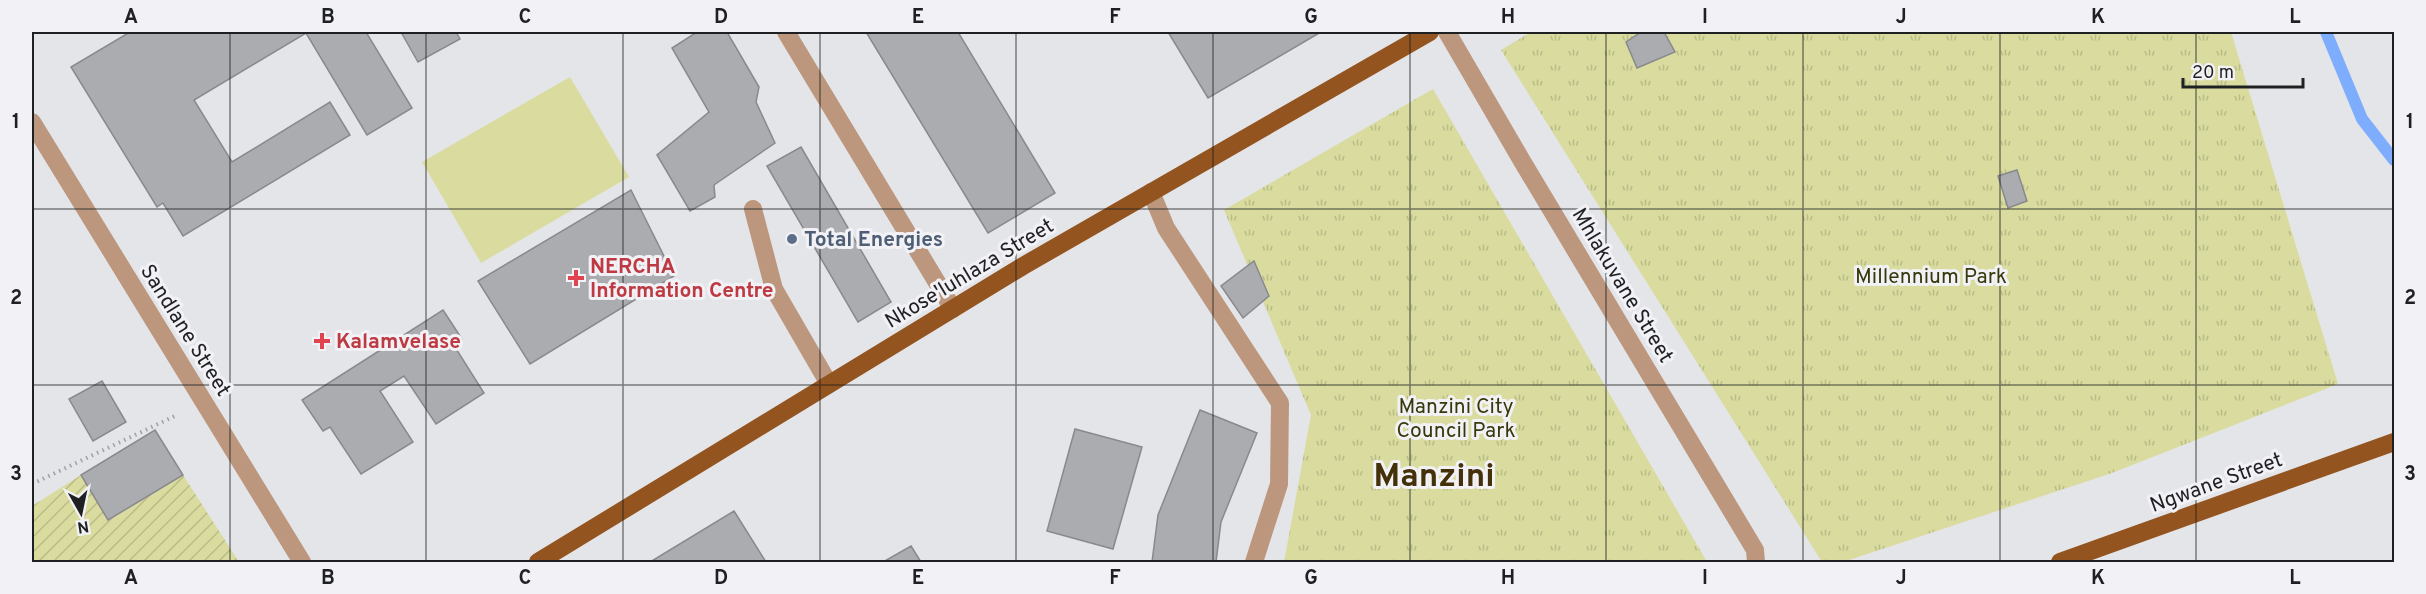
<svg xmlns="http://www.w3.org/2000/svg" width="2426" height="594" font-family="Overpass,sans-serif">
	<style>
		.park { fill: url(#park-tufts) }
		.garden { fill: url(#garden-furrows) }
		.pitch { fill: #d9dc9e }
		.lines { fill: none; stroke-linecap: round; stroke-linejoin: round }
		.stream { stroke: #7fadfd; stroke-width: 12 }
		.building { fill: #abacb0; stroke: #89898d; stroke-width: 1.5 }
		.path { stroke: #a0a1a4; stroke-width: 4; stroke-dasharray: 1.5 4.5; stroke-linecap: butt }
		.lane { stroke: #bc977e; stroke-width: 18 }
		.street { stroke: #bc977e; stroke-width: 18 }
		.primary { stroke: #93541f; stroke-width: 18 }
		.grid { fill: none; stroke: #1f2021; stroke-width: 1.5; stroke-opacity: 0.55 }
		.service-dot { fill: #5c6f8a; stroke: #f2f2f6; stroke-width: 2 }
		.health-dot { fill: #e0444e; stroke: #f2f2f6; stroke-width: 2 }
		.labels { text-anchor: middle; stroke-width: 6; stroke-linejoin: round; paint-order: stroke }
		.service-label { font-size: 21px; font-weight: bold; fill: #4e5e75; stroke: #f2f2f6; text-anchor: start }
		.health-label { font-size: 21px; font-weight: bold; fill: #be3a42; stroke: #f2f2f6; text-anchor: start }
		.street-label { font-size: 21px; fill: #1f2021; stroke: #f2f2f6 }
		.park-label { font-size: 21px; fill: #37380b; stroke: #f2f2f6 }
		.town-label { font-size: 33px; font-weight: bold; fill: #443109; stroke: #f2f2f6 }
		.neatline { fill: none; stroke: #1f2021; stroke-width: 2 }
		.grid-label { font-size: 20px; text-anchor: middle; font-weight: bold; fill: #1f2021 }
	</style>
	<defs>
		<pattern id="park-tufts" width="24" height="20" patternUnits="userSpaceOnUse" patternTransform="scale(1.5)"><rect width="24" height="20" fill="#d9dc9e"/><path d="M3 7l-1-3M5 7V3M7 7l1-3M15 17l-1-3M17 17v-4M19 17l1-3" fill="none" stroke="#babc88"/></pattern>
		<pattern id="garden-furrows" width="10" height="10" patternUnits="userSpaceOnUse" patternTransform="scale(1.5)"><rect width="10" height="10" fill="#d9dc9e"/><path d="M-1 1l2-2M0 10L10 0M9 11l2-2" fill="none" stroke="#babc88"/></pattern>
	</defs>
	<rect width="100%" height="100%" fill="#e4e5e9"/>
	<path class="park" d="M1531 32H2231L2338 384 2112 473 1843 562H1822L1501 50Z
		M1433 89 1707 562H1284L1311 415 1224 210Z"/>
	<path class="garden" d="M81 475 109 520 183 475 239 562H32V506Z"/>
	<path class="pitch" d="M570 77 629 177 481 263 422 162Z"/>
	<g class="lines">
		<path class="stream" d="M2326 32 2362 119 2394 160"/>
	</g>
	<path class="building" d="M130 32H366L412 108 367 135 306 33 194 100 232 162 330 102 350 135 183 236 163 203 157 207 71 67Z
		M401 32H456L460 39 418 62Z
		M697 32H727L759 87 756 102 775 143 714 185 715 197 690 211 657 155 709 112 672 48Z
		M866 32H958L1055 193 988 233Z
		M1168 32H1321L1208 98Z
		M1641 32H1664L1675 52 1637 68 1626 42Z
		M801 147 891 302 858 322 767 166Z
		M2017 170 2027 201 2008 208 1998 176Z
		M631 190 674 276 530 364 478 281Z
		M1254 261 1269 296 1243 318 1221 286Z
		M443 310 462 339 453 344 484 393 436 424 404 376 380 391 413 442 361 474 330 427 323 431 302 400Z
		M102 381 126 422 93 441 69 399Z
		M1200 410 1257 433 1221 522 1216 562H1152L1158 515Z
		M1075 429 1142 447 1113 549 1047 531Z
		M155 430 183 475 108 520 81 475Z
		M734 511 766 562H650Z
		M911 546 921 562H883Z"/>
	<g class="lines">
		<path class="path" d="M32 484 177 415"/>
		<path class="lane" d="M786 32 953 309"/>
		<path class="street" d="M1447 32 1522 161 1755 550 1756 562
			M32 122 302 562
			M1151 192 1166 228 1280 403 1279 484 1254 562
			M753 209 774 289 829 384"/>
		<path class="primary" d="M538 562 1023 266 1430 32
			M2060 562 2394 442"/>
	</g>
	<path class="grid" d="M230 32V562M426 32V562M623 32V562M820 32V562M1016 32V562M1213 32V562M1410 32V562M1606 32V562M1803 32V562M2000 32V562M2196 32V562M32 209H2394M32 385H2394"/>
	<circle class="service-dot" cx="792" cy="239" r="6"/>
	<g class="health-dot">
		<path d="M573 269h6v6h6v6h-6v6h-6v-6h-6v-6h6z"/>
		<path d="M319 332h6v6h6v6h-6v6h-6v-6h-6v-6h6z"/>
	</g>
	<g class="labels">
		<g class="service-label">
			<text x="804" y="246">Total Energies</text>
		</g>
		<g class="health-label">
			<text x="590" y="273">NERCHA<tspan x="590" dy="24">Information Centre</tspan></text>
			<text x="336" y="348">Kalamvelase</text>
		</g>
		<g class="street-label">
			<text transform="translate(969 273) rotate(-31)" y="7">Nkose'luhlaza Street</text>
			<text transform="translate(1623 285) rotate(59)" y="7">Mhlakuvane Street</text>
			<text transform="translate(186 330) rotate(58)" y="7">Sandlane Street</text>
			<text transform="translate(2216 482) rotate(-20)" y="7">Ngwane Street</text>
		</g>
		<g class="park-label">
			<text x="1931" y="283">Millennium Park</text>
			<text x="1456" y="413">Manzini City<tspan x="1456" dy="24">Council Park</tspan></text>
		</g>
		<g class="town-label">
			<text x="1434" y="486">Manzini</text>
		</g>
	</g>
	<rect width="2426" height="594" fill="none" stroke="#f2f2f6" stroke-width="66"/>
	<g transform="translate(81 513) rotate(171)" stroke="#f2f2f6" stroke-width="4.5" paint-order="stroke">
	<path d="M0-4.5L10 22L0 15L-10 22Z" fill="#1f2021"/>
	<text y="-9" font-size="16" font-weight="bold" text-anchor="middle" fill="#1f2021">N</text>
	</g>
	<path d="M2183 78v9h120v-9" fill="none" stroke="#1f2021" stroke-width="3"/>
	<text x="2192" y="78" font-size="18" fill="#1f2021" stroke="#f2f2f6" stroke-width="4.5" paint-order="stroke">20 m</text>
	<rect x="33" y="33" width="2360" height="528" class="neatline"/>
	<g class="grid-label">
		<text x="131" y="23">A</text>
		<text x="328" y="23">B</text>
		<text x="525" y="23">C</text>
		<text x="721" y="23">D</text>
		<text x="918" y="23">E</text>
		<text x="1115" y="23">F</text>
		<text x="1311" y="23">G</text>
		<text x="1508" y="23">H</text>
		<text x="1705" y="23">I</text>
		<text x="1901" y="23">J</text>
		<text x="2098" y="23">K</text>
		<text x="2295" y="23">L</text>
		<text x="16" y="128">1</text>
		<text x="2410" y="128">1</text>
		<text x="16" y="304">2</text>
		<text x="2410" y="304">2</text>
		<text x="16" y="480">3</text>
		<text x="2410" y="480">3</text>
		<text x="131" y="584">A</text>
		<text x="328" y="584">B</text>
		<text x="525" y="584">C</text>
		<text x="721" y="584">D</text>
		<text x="918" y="584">E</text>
		<text x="1115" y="584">F</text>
		<text x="1311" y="584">G</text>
		<text x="1508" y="584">H</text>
		<text x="1705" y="584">I</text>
		<text x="1901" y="584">J</text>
		<text x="2098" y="584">K</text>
		<text x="2295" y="584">L</text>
	</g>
</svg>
